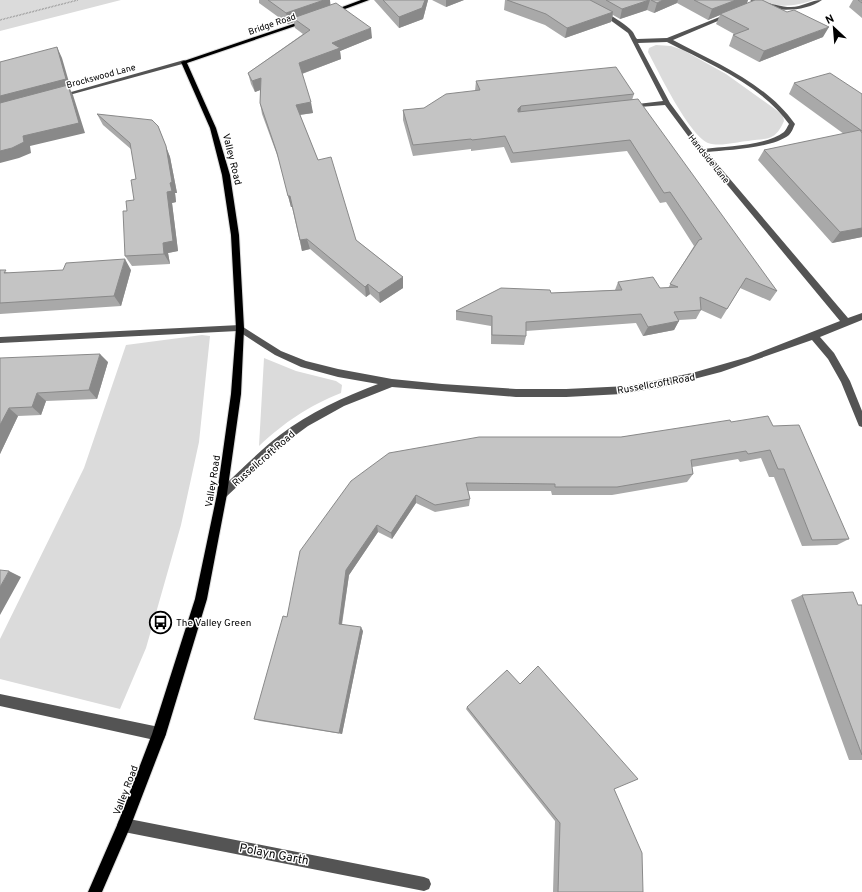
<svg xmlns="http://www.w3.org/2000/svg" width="862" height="892" font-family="Overpass,sans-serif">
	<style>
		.green { fill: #dbdbdb }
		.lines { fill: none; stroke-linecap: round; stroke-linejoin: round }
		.major-casing { stroke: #dbdbdb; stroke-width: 2 }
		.path { stroke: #767676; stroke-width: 1.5; stroke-dasharray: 0.5 1; stroke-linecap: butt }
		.minor { fill: #545454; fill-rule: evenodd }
		.major { fill: #000; fill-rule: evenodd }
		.wall { fill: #a9a9a9 }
		.shaded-wall { fill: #898989 }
		.building { fill: #c4c4c4; stroke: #898989 }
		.labels { text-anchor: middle; stroke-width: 3; stroke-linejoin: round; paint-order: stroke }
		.far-street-label { font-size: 9px; fill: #000; stroke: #fff }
		.street-label { font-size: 10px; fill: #000; stroke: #fff }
		.poi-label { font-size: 10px; fill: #000; stroke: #fff; text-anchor: start }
		.near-street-label { font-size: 12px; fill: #000; stroke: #fff }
	</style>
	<rect width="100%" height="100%" fill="#fff"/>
	<path class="green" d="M0 0H121L0 31Z
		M760 0H813C798 6 775 9 760 0Z
		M656 45 671 46 683 50 726 74 775 109 783 116 784 121C775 141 769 138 748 141 736 142 720 147 708 143 689 135 658 71 648 52L649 48Z
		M202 335 210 336 199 442 181 525 146 648 120 709 0 679V639L84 468 126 345Z
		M264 358 296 371 336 381 342 385 341 393C308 406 285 422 259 446Z"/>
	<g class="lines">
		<defs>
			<path id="major" d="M361 0H369L334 13 329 12Z
				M305 20 310 21 187 63 216 128 230 175 239 235 244 328 241 394 227 494 207 599 166 734 131 825 102 892H88L118 823 152 734 195 599 217 494 231 394 236 328 231 235 222 175 210 128 181 62Z"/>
		</defs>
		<use href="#major" class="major-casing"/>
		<path class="path" d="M0 20 78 0"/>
		<path class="minor" d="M572 0C586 0 622 20 632 31 634 33 635 37 637 39L667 38 727 14 732 15 673 40C716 63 766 83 795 124 793 128 792 132 789 135 773 148 728 150 707 152L848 318 862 313V320L820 337 834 353 850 381 862 411V427L859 426 841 382 828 359 812 340 721 372 663 387 622 394 566 397H516L392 387 344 406 308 426 278 448 226 497 222 499 218 497 217 494 218 491C239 472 258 452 280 435 310 412 344 397 378 384L338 377 301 367 275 355 238 331 0 343V337L240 325 281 351 306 361 338 369 392 379 442 384 516 389H566L628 386 692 373 748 357 840 321 700 152 665 105 627 108 626 107 629 105 663 101 628 33 606 17ZM667 42C710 64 760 84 789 124 787 127 786 130 784 132 766 146 726 146 704 149L670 103 638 43Z
			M750 0C764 0 777 7 791 7 802 7 811 0 822 0 804 13 768 13 750 0Z
			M184 60 186 61V63L62 97 57 96Z
			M0 694 159 727 164 729 166 734 164 739 159 741 0 706Z
			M124 818 424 877 429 879 431 884 429 889 424 891 124 832 119 830 117 825 119 820Z"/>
		<use href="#major" class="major"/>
	</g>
	<path class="wall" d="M259 0H330V5L372 38 340 51 341 59 302 74 313 113 300 115 318 160 356 240 403 277V288L380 303 370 294 366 297 310 249 302 251 292 207H291L280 163 262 114 260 103V90L255 92 251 84 248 73 303 34 295 28 294 22 288 24 259 3Z
		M374 0H428L423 19 399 28Z
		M432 0H464L446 7Z
		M505 0H748L747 3 823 37 759 62 729 46 733 35 734 34 716 24 720 15 708 20 677 3 654 13 647 10 620 19 613 15 611 22 565 38 545 25 504 10Z
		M853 0H862V18L849 7Z
		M476 81 634 94 632 100 777 291 770 301 740 288 721 319 701 310 696 319 679 320 674 330 643 336 636 323 526 331V336L524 345 491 344V326L456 320V311L551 293 615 290 618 282 660 288H668L694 246 666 202 660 203 627 151 511 163 504 147 471 151V149L413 156 403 120V110L424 108 475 91Z
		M794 83 862 94V237L832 243 758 160 764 150 844 134 789 94Z
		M97 114 158 126 170 157 177 193H175L176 202 172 203 178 251 168 253 170 264 132 266 125 256 127 211 134 200 136 179 132 150 103 125Z
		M0 270 9 273 131 270 121 306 0 314Z
		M0 358 108 362 97 399 46 401 41 415 18 416 0 454Z
		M731 422 773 426 849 539 837 545 802 546 774 477H769L761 458 740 462 738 459 692 467 693 474 687 482 612 495H552L551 491H468L470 499 469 506 435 512 416 503 392 539 378 532 349 575 342 625 363 631 342 734 260 721 254 719 287 617 351 481 621 437Z
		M802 595 858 605H862V760H849L791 600Z
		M467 707 614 789 643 892H553L555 821 466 709Z"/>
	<path class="shaded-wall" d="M324 0H330L331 9 293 18 294 22 288 24 286 13Z
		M425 0H428L423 19 399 28V17Z
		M446 0H464L446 7Z
		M649 0H650L647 10 620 19 622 9Z
		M663 0H678L677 3 654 13 657 3Z
		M736 0H748L746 5 720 14V15L708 20 712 9Z
		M613 12 611 22 565 38 567 28Z
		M829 27 823 37 759 62 764 51Z
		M371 28 372 38 340 51 341 59 301 74 299 63 332 43Z
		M57 47 62 58 71 89H70L73 95 85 133 30 146 31 153 19 158 0 163V151L23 136 0 108V96Z
		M261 78 263 89 255 92 252 81Z
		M311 102 313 113 298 115 296 105Z
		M521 106 520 117 518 109Z
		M158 126 170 157 177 193H175L176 202 172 203 178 251 168 253 170 264 164 254 163 243 167 192Z
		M288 196H290L292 207H291Z
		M862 228V237L832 243 840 232Z
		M307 239 310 249 302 251 300 240Z
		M125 259 131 270 121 306 114 296Z
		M403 277V288L380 303 379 293Z
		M368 284 370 294 366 297 365 287Z
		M679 321 674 330 643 336 648 327Z
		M100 354 108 362 97 399 89 390Z
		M37 393 46 401 41 415 32 407Z
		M9 408 18 416 0 454V425Z
		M416 495V503L392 539 391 533Z
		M377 525 378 532 349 575 341 628 339 624 346 570Z
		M9 571 21 577 0 615V587Z
		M361 627 363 631 342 734 339 733Z"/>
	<path class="building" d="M268 0H324L286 13Z
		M383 0H425L422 8 399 17Z
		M507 0H590L613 12 567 28 546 14Z
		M606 0H649L622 9Z
		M651 0H663L657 3Z
		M694 0H736L712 9Z
		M755 0H762L787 12 794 10 829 27 764 51 733 35 749 29 720 14Z
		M858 0H862V3Z
		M336 3 371 28 332 43 340 48 299 63 311 102 296 105 318 160 331 157 356 240 403 277 379 293 368 284 365 287 307 239 300 240 290 196H288L277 153 260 103 261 78 252 81 248 73 310 30 293 18Z
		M57 47 66 79 0 96V62Z
		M616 67 634 94 521 106 518 109V112L638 99 777 291 746 278 727 309 700 297 701 310 674 312 679 321 648 327 641 314 526 322V336L492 335V316L456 311 501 288 550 290 551 293 622 290 618 282 653 277 660 288 678 287 670 284 699 240 702 239 670 192 664 193 630 140 513 153 505 136 472 140 471 139 413 145 403 110 424 108 446 94 480 90 476 81Z
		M830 73 862 94V131L794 83Z
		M68 85 79 123 23 136 24 142 12 148 0 151V103Z
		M97 114 152 120 158 126 166 146 172 182 170 183 172 191 167 192 173 241 163 243 164 254 125 256 123 211H127L126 201 134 200 131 180 136 179 130 143Z
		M860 130 862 133V228L840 232 764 150Z
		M125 259 114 296 0 303V270H6L4 273 63 270 66 263Z
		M100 354 89 390 37 393 32 407 9 408 0 425V358Z
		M768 416 773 426 799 425 849 539 812 540 784 469H778L770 450 748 454 746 451 691 460 693 474 617 487H555V484L466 483 470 499 435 505 416 495 391 533 377 525 346 570 339 624 361 627 339 733 254 719 283 616 287 617 300 551 351 481 389 453 479 437H621L730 420 731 422Z
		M0 570 9 571 0 587Z
		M853 592 858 605H862V755L802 595Z
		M538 666 638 779 614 789 642 853 643 892H558L560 823 467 707 507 670 520 684Z"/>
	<defs>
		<symbol id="bus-ring" viewBox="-11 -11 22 22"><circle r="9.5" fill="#fff" stroke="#000" stroke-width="1.5"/><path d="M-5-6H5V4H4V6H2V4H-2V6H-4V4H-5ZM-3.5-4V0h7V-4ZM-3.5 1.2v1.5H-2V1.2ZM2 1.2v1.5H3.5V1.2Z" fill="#000"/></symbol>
	</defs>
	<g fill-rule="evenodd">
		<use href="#bus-ring" x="148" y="610" width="25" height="25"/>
	</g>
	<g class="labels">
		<g class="far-street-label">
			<text transform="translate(272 24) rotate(-19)" y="3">Bridge Road</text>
			<text transform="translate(101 76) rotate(-15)" y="3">Brockswood Lane</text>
			<text transform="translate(709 159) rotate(51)" y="3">Handside Lane</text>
		</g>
		<g class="street-label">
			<text transform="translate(233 159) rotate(76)" y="4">Valley Road</text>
			<text transform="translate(656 383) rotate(-10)" y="4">Russellcroft Road</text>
			<text transform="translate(263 458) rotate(-41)" y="4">Russellcroft Road</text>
			<text transform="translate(212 481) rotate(-81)" y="4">Valley Road</text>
			<text transform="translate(125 790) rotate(-69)" y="4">Valley Road</text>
		</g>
		<g class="poi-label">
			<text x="176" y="626">The Valley Green</text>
		</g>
		<g class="near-street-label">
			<text transform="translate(274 854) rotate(11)" y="4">Polayn Garth</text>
		</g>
	</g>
	<g transform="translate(834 28) rotate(334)" stroke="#ffffff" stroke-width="3" paint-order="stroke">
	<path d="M0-3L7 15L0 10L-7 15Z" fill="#000000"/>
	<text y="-6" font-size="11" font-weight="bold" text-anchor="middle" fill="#000000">N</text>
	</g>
</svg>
